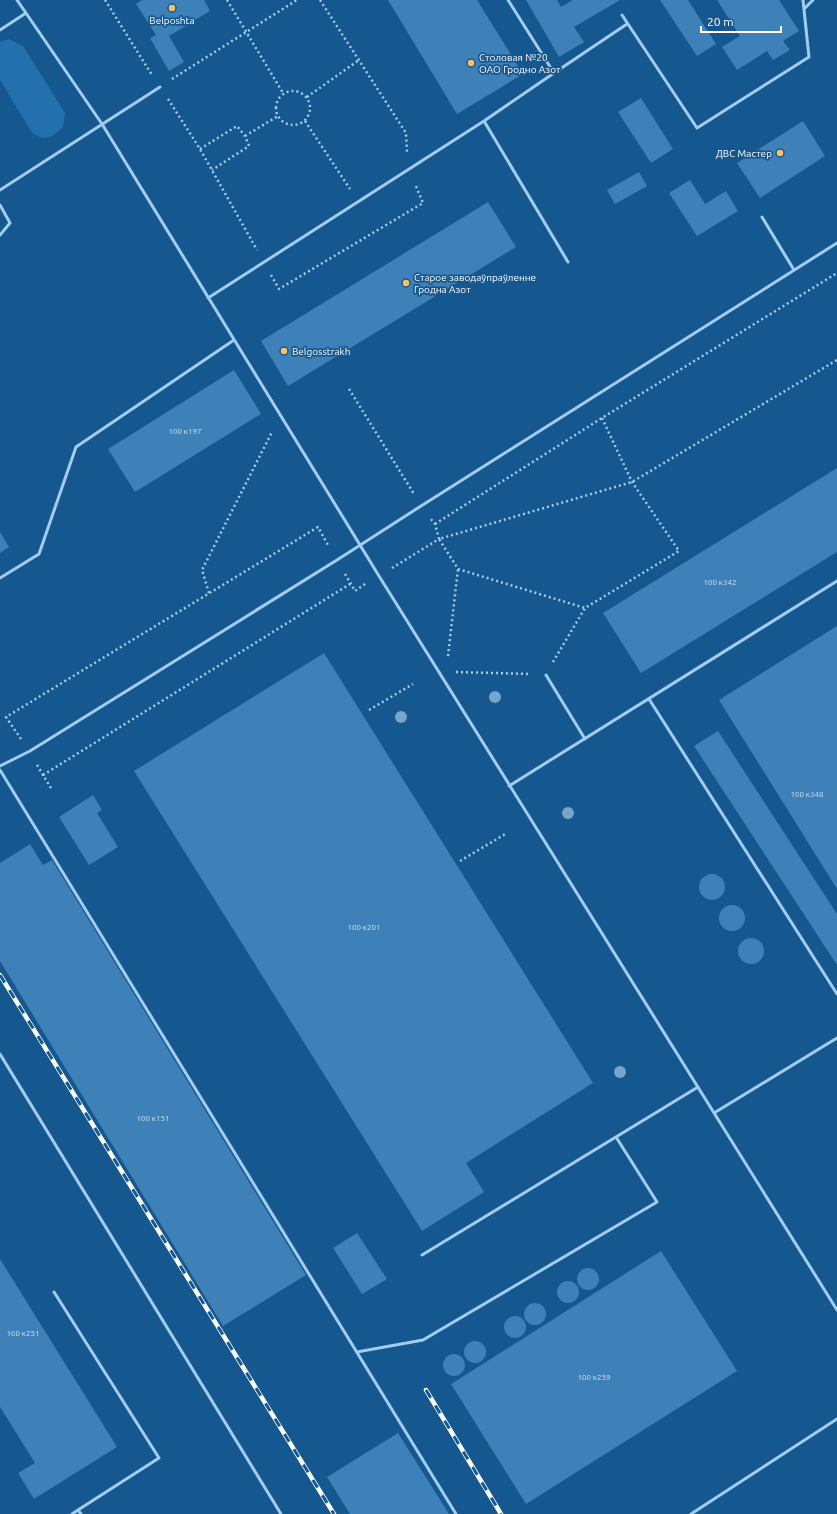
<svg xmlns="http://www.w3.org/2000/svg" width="837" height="1514" font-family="Ubuntu,sans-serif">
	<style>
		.green { fill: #2470ac }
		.building { fill: #3d81b8 }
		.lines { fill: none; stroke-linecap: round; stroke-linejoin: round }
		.path { stroke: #a1cdf0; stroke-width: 2.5; stroke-dasharray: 2 3; stroke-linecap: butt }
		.service { stroke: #a1cdf0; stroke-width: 3 }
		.rail-casing { stroke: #fff; stroke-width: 4.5 }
		.rail { stroke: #15578f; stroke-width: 3; stroke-dasharray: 9; stroke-linecap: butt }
		.tree { fill: #77a5cb }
		.poi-dot { fill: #ffc060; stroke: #15578f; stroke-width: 1.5 }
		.labels { text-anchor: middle; stroke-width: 3.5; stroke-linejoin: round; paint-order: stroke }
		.number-label { font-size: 8px; fill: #cee0ed }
		.poi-label { font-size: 10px; fill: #fff; stroke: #15578f; text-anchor: start }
	</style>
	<rect width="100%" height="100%" fill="#15578f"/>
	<path class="green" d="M9 39 23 46 65 113 63 127C52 137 46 142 32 133L0 80V42Z"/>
	<path class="building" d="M142 0H204L210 11 169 36 184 62 169 71 150 38 156 35 136 4Z
		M388 0H477L523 74 457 114Z
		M526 0H557L561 7 573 0H620L574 27 584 42 559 57Z
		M660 0H688L716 44 697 56Z
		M717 0H779L799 31 783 41 790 50 773 60 767 51 737 70 722 47 740 36Z
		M641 98 673 149 651 163 618 112Z
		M803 121 825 156 760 198 737 163Z
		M639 172 647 186 615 204 607 190Z
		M690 180 705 204 726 191 738 211 697 236 669 193Z
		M488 202 516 247 288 386 261 341Z
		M234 370 261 414 135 492 108 449Z
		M837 468V552L641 673 603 613Z
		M0 532 9 547 0 553Z
		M837 626V889L719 700Z
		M324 653 593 1083 466 1163 484 1192 422 1231 134 771Z
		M718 731 837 914V965L694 746Z
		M93 795 102 810 97 813 118 847 89 865 59 817Z
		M30 844 43 865 52 860 306 1275 223 1326 0 961V863Z
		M699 887a13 13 0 1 1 26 0a13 13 0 1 1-26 0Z
		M719 918a13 13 0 1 1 26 0a13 13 0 1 1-26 0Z
		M738 951a13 13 0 1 1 26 0a13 13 0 1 1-26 0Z
		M357 1233 387 1279 362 1294 333 1248Z
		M661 1251 737 1371 526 1504 451 1384Z
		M0 1259 117 1447 34 1499 18 1473 35 1463 0 1407Z
		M577 1279a11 11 0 1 1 22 0a11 11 0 1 1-22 0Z
		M557 1292a11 11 0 1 1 22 0a11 11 0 1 1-22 0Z
		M524 1314a11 11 0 1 1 22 0a11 11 0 1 1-22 0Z
		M504 1327a11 11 0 1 1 22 0a11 11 0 1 1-22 0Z
		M464 1352a11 11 0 1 1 22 0a11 11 0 1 1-22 0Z
		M443 1365a11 11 0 1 1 22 0a11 11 0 1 1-22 0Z
		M398 1433 449 1514H350L327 1477Z"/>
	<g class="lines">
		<path class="path" d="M105 0 152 75
			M227 0 283 93
			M320 0 406 133 407 152
			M172 79 297 0
			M276 108a17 17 0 1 1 34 0a17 17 0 1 1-34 0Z
			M307 97 359 60
			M168 99 200 149 257 250
			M305 121 350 189
			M245 136 278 116
			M200 149 237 126 245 136 249 146 212 170
			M271 275 279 289 423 203 415 184
			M349 389 414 494
			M602 418 632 482 679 551 585 608 458 569 439 539 632 482 837 360
			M435 524 602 418 837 273
			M392 568 439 539 435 524 430 518
			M345 574 355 591 365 584
			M209 593 202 570 272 432
			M448 656 458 569
			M553 662 585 608
			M456 672 531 674
			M369 710 413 684
			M21 739 6 717 318 527 329 547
			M37 765 51 788
			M43 775 350 584
			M460 861 507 833"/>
		<path class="service" d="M17 0 102 124 379 576 837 1310
			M804 9 813 0
			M622 15 697 128 809 57 803 0
			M0 30 26 13
			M554 73 627 24
			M484 121 568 262
			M0 190 160 87
			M0 205 10 223 0 235
			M762 217 794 270
			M208 298 484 121 554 73 508 0
			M0 578 39 554 76 447 234 340
			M546 675 585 739
			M649 699 837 994
			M0 766 30 751 337 560 421 506 837 243
			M0 770 456 1514
			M509 786 837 581
			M0 1054 281 1514
			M714 1113 837 1038
			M422 1255 698 1087
			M54 1292 159 1458 78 1510
			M357 1352 423 1340 657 1202 616 1137
			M72 1514 78 1510 81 1514
			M691 1514 837 1419"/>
		<defs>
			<path id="rail" d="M0 975 334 1514
				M426 1390 501 1514"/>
		</defs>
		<use href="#rail" class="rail-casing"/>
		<use href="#rail" class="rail"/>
	</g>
	<g class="tree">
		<circle cx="495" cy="697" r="6"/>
		<circle cx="401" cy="717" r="6"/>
		<circle cx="568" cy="813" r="6"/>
		<circle cx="620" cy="1072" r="6"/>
	</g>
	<g class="poi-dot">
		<circle cx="172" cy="8" r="4"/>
		<circle cx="471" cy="63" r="4"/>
		<circle cx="780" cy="153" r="4"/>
		<circle cx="406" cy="283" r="4"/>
		<circle cx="284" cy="351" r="4"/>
	</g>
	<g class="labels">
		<g class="number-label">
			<text x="185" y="434">100 к197</text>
			<text x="720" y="585">100 к342</text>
			<text x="807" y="797">100 к348</text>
			<text x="364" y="930">100 к201</text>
			<text x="153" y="1121">100 к151</text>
			<text x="23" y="1336">100 к251</text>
			<text x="594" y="1380">100 к259</text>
		</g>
		<g class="poi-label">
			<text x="172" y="24" text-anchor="middle">Belposhta</text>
			<text x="479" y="61">Столовая №20<tspan x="479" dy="12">ОАО Гродно Азот</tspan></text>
			<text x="772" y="157" text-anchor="end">ДВС Мастер</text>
			<text x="414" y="281">Старое заводаўпраўленне<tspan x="414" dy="12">Гродна Азот</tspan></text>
			<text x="292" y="355">Belgosstrakh</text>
		</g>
	</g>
	<path d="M701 26v6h80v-6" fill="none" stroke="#ffffff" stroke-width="2"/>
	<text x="707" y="26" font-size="12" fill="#ffffff" stroke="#15578f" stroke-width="3" paint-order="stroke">20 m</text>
</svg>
